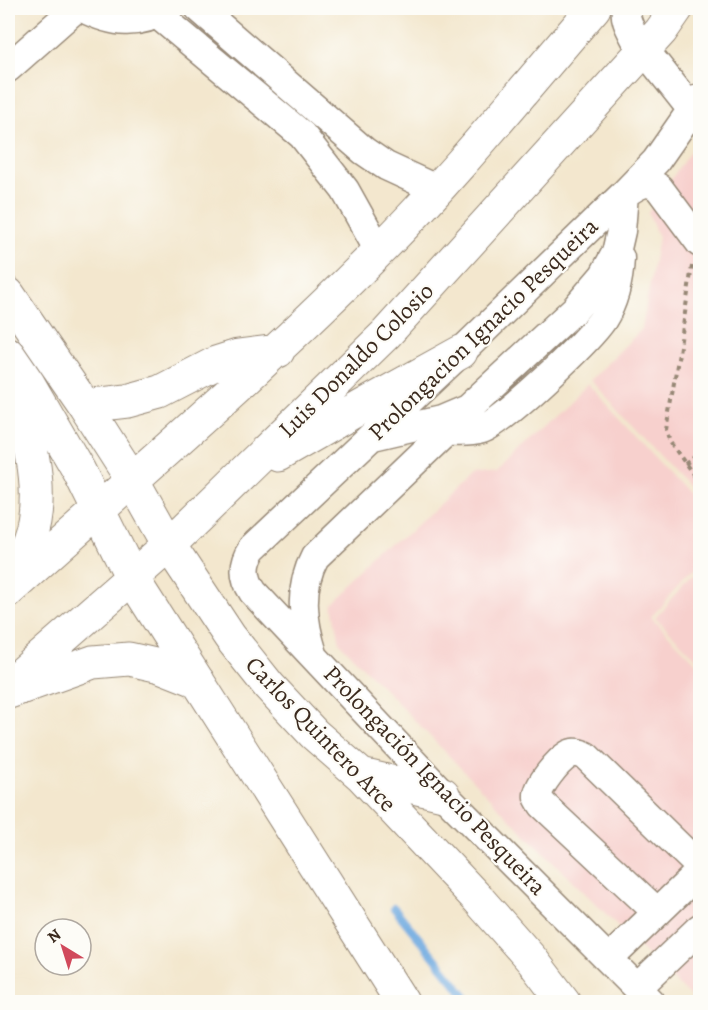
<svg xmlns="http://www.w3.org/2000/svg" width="708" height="1010" font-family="Alegreya,serif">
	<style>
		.built { fill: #f7d0cd }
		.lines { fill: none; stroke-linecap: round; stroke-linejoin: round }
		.stream { stroke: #70aae0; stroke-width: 8 }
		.minor-casing { stroke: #978876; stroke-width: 31 }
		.major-casing { stroke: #978876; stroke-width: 35 }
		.path { stroke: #978876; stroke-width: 4; stroke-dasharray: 4.5 4.5; stroke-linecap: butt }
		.minor { stroke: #fff; stroke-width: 28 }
		.major { stroke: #fff; stroke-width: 33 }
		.labels { text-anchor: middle; stroke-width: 4.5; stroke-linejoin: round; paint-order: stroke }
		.street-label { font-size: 24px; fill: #3b2a1e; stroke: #fdfcf7 }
	</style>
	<rect width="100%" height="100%" fill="#fdfcf7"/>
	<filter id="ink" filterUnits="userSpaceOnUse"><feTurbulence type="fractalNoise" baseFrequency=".0167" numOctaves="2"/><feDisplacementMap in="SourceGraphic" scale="12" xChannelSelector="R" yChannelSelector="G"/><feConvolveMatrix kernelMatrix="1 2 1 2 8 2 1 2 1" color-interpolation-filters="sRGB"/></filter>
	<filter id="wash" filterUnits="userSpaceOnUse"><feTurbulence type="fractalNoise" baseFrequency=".008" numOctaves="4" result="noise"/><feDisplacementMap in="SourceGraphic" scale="24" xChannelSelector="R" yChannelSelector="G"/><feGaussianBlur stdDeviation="1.35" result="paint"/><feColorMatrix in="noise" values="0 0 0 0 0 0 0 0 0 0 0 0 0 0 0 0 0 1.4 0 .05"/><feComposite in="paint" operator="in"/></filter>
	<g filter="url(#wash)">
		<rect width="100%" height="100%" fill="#f3e7ce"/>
		<path class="built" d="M700 137V499L590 380 642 329 658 237 648 213Z
			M588 384 700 507V563L651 617 700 666V1002H695L504 813 340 643 333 605 470 475 497 472Z
			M700 568V662L655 617Z"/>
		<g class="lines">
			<path class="stream" d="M394 908 471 1002"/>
		</g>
	</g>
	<g filter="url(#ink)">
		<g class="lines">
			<defs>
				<path id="minor" d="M83 8C114 24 138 26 169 8
					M199 8 364 151 386 166 438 190
					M626 8C624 19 630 28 635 38L700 120
					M157 14 302 135 345 190 379 251
					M8 68 76 8
					M427 430C445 431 464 434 482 429 503 422 590 339 603 319 615 300 619 279 620 258
					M373 436 441 420 467 409 575 309 604 275 616 253 621 231 624 194C637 186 645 178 659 188L700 243
					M313 654C303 622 298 588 315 557L455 423
					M609 959 691 880 697 873 698 865 586 756C580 753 574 751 568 755 559 760 536 787 538 797 538 798 543 805 543 805L657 912
					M637 988 700 928
					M651 1002 443 794 253 592C243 577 243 563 253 548L461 352 624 194 656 161 700 98"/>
				<path id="major" d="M8 294 85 406 133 481 169 545 230 637 269 686 314 734 361 775 479 900 532 960 564 1002
					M8 354 28 383 79 471 132 578 402 1002
					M85 406 127 401 160 392 216 363 238 356 278 351
					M278 455 363 406 461 352
					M8 576C15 565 24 553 29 540 48 488 26 425 9 375
					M8 591C132 479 260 371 378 252 455 175 523 90 594 8
					M8 686 169 545 386 334 661 31 677 8
					M9 692 93 662 129 659 160 666 198 681
					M361 775 443 794"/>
			</defs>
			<use href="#minor" class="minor-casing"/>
			<use href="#major" class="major-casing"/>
			<path class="path" d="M692 266 679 353 666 430 670 442 700 484
				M685 464 700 453"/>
			<use href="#minor" class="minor"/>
			<use href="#major" class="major"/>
		</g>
	</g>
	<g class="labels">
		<g class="street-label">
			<text transform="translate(483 329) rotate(-44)" y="8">Prolongacion Ignacio Pesqueira</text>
			<text transform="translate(356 360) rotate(-45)" y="8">Luis Donaldo Colosio</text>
			<text transform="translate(321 734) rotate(46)" y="8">Carlos Quintero Arce</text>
			<text transform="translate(435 780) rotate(46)" y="8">Prolongación Ignacio Pesqueira</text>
		</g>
	</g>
	<rect width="708" height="1010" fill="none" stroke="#fdfcf7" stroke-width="30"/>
	<g transform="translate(63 947) rotate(322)"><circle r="28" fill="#fdfcf7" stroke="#afa8a0" stroke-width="1.5"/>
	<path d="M0-4.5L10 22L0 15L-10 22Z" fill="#d1495b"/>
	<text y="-9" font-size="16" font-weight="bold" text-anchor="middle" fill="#3b2a1e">N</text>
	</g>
</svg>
